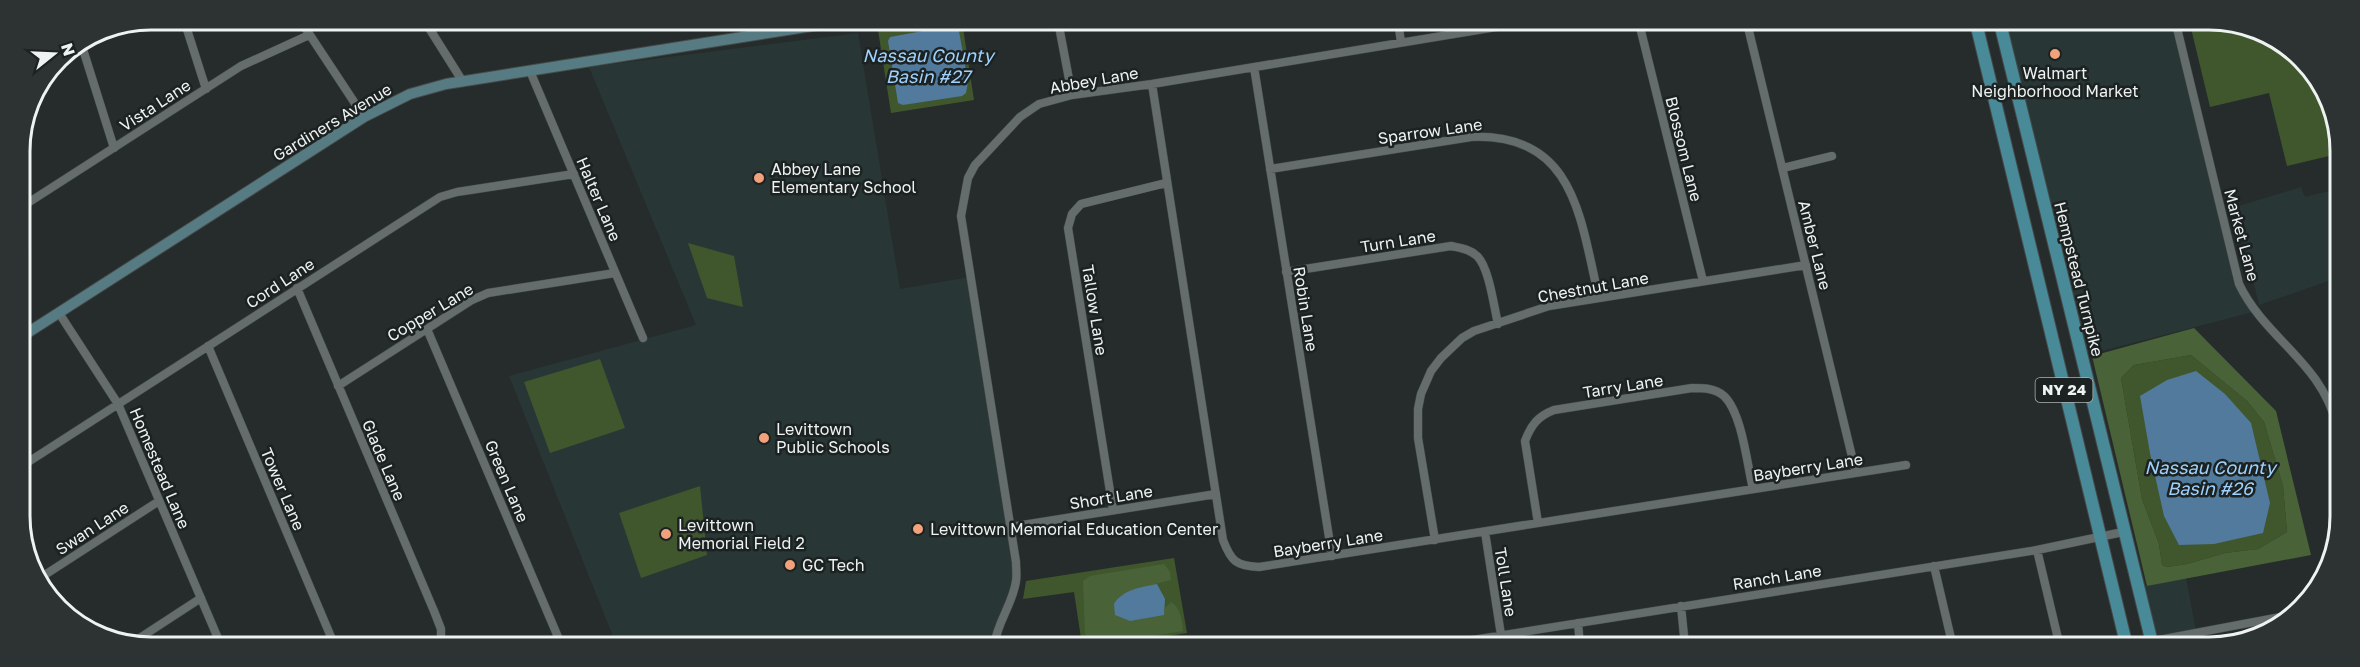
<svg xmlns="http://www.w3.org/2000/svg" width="2360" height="667" font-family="'Golos Text',sans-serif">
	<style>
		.built { fill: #283735 }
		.green { fill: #40572d }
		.forest { fill: #4a6237; fill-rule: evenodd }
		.water { fill: #517a9c }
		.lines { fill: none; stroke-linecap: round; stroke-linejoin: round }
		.minor-casing { stroke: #444a49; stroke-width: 9 }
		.secondary-casing { stroke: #444a49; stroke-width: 12 }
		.primary-casing { stroke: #444a49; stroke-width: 14 }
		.minor { stroke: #656d6c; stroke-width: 8 }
		.secondary { stroke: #577b82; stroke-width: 10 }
		.primary { stroke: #498a98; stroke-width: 12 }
		.poi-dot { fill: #f1a27b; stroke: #1b2221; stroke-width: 2 }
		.labels { text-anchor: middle; stroke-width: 5; stroke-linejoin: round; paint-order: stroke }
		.shield { fill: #1b2221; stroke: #afb4b3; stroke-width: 1.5 }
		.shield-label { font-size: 15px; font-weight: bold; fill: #eef3f2 }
		.poi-label { font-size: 16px; fill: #eef3f2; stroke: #1b2221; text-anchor: start }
		.street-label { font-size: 16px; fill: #eef3f2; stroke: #1b2221 }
		.water-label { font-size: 18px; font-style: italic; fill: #9fd1fc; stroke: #1b2221 }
		.rim { fill: none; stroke: #eef3f2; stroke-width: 3 }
	</style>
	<rect width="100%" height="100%" fill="#252c2b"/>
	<path class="built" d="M2001 23 2178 24 2241 282 2257 311 2086 355Z
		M858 33 900 289 970 277 1015 581 993 645 616 644 509 376 696 325 589 67Z
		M2301 187 2305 197 2337 189V278L2259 305 2235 207Z
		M2186 578 2199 647H2154L2140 587Z"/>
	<path class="green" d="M933 21H962L974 100 891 113 878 30Z
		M2190 24H2242L2308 64 2338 126V192L2329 156 2287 166 2269 93 2210 107Z
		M688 243 734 256 743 307 707 298Z
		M2191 355 2247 401 2264 422 2283 486 2287 532 2258 549 2225 553 2187 564 2167 567 2162 565 2159 544 2142 499 2121 378 2134 365Z
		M600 359 625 428 550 453 524 382Z
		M700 486 707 555 641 578 619 513Z
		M1174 558 1187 633 1112 645H1082L1074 592 1023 599 1026 581Z"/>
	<path class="forest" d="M2194 328 2276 411 2311 555 2147 586 2092 356ZM2191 355 2247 401 2264 422 2283 486 2287 532 2258 549 2225 553 2187 564 2167 567 2162 565 2159 544 2142 499 2121 378 2134 365Z
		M1164 564 1170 572 1171 580 1136 589 1164 615 1165 608 1171 602C1181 608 1182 620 1183 631L1098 645 1089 642 1085 634 1083 581 1090 576Z"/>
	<path class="water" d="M945 27 959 31 968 82 966 93 962 96 903 105 898 103 888 41 890 37Z
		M2196 371 2225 394 2251 423 2270 503 2263 533 2214 544 2179 545 2164 516 2150 453 2140 396 2167 380Z
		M1157 584 1165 599 1164 615 1130 621 1115 615 1114 604C1122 590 1141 587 1157 584Z"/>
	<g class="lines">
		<defs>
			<path id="minor" d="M184 20 206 89
				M300 20 364 117
				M424 20 463 82
				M1058 21 1072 95
				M1398 22 1401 42
				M1639 23 1703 281
				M1747 23 1856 473
				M2176 24 2239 284C2266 340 2321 361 2337 426
				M81 43 114 148
				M1254 67 1332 556
				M530 71 643 338
				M1152 84 1223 540C1231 561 1236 566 1259 567L1906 465
				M1783 168 1832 156
				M1270 169 1471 137C1576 133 1580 219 1599 298
				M20 208 241 66 309 35
				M1286 272 1451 246C1460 248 1470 249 1477 256 1489 267 1494 307 1498 324
				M297 288 434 611 441 629V644
				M59 313 118 404 220 643
				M427 329 561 644
				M208 346 334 644
				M338 386 472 300 488 293 615 273
				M22 466 440 197 457 192 574 174
				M1113 510 1068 228 1072 214 1081 204 1166 183
				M1538 523 1525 441C1531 425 1538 416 1554 410L1692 388C1703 388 1715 388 1724 396 1742 413 1747 464 1753 489
				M1010 527 1216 494
				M1485 532 1501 635
				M1435 540 1418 438V409L1421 394 1431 371 1441 358 1462 338 1474 331 1549 306 1806 265
				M2037 550 2060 647
				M1934 566 1953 647
				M40 578 159 501
				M1681 606 1685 646
				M1578 623 1580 646
				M132 643 201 598
				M994 645C998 621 1013 603 1016 581 1017 575 1016 568 1016 562L961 216 968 178 975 165 1020 117 1039 104 1072 95 1152 84 1502 26H1557L1585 23
				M1435 646 2037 550 2123 532
				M2127 646 2296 614"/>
			<path id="secondary" d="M21 337 364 117 410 94 446 84 844 21"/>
			<path id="primary" d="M1976 23 2127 647
				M2000 23 2153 647"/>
		</defs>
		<use href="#minor" class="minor-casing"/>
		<use href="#secondary" class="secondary-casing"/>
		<use href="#primary" class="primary-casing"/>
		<use href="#minor" class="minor"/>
		<use href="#secondary" class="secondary"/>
		<use href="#primary" class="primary"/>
	</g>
	<g class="poi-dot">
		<circle cx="2055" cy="54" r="6"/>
		<circle cx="759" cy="178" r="6"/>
		<circle cx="764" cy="438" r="6"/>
		<circle cx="918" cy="529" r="6"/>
		<circle cx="666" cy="534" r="6"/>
		<circle cx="790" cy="565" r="6"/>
	</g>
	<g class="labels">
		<rect class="shield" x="2035.5" y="378" width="57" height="24" rx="4.5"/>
		<g class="shield-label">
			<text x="2064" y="395">NY 24</text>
		</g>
		<g class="poi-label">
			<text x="2055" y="79" text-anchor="middle">Walmart<tspan x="2055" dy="18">Neighborhood Market</tspan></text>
			<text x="771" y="175">Abbey Lane<tspan x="771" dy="18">Elementary School</tspan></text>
			<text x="776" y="435">Levittown<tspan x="776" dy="18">Public Schools</tspan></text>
			<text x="678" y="531">Levittown<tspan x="678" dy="18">Memorial Field 2</tspan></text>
			<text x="930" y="535">Levittown Memorial Education Center</text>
			<text x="802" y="571">GC Tech</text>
		</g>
		<g class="street-label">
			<text transform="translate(1094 80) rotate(-10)" y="6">Abbey Lane</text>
			<text transform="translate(155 105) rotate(-33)" y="6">Vista Lane</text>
			<text transform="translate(332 122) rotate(-31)" y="6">Gardiners Avenue</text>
			<text transform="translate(1430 131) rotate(-8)" y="6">Sparrow Lane</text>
			<text transform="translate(1684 149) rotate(76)" y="6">Blossom Lane</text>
			<text transform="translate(599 199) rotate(67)" y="6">Halter Lane</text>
			<text transform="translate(2242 235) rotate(75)" y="6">Market Lane</text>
			<text transform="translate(1398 241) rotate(-9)" y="6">Turn Lane</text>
			<text transform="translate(1815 245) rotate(76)" y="6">Amber Lane</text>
			<text transform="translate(2079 279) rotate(76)" y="6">Hempstead Turnpike</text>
			<text transform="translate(280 283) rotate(-33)" y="6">Cord Lane</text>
			<text transform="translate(1593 287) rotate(-10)" y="6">Chestnut Lane</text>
			<text transform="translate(1306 309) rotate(81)" y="6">Robin Lane</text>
			<text transform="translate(1095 310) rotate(81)" y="6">Tallow Lane</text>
			<text transform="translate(430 312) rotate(-31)" y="6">Copper Lane</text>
			<text transform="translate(1623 386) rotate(-9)" y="6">Tarry Lane</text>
			<text transform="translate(384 460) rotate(67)" y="6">Glade Lane</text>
			<text transform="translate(1808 467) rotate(-9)" y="6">Bayberry Lane</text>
			<text transform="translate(160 468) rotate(67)" y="6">Homestead Lane</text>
			<text transform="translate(507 481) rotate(67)" y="6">Green Lane</text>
			<text transform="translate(283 489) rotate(67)" y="6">Tower Lane</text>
			<text transform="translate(1111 497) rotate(-9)" y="6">Short Lane</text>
			<text transform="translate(92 528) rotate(-33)" y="6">Swan Lane</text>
			<text transform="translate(1328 543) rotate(-9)" y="6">Bayberry Lane</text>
			<text transform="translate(1777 577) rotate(-9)" y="6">Ranch Lane</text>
			<text transform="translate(1506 582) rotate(81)" y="6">Toll Lane</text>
		</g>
		<g class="water-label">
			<text x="928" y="62">Nassau County<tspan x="928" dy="21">Basin #27</tspan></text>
			<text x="2210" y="474">Nassau County<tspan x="2210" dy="21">Basin #26</tspan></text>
		</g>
	</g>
	<path d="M0 0H2360V667H0ZM151 30H2209A121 121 0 0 1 2330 151V516A121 121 0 0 1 2209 637H151A121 121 0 0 1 30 516V151A121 121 0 0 1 151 30Z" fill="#2c3332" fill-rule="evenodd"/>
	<path class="rim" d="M151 30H2209A121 121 0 0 1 2330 151V516A121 121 0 0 1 2209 637H151A121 121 0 0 1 30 516V151A121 121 0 0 1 151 30Z"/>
	<g transform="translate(54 54) rotate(72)" stroke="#1b2221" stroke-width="4.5" paint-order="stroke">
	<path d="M0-4.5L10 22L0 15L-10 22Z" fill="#eef3f2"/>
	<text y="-9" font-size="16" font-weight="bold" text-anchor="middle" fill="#eef3f2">N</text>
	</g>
</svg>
